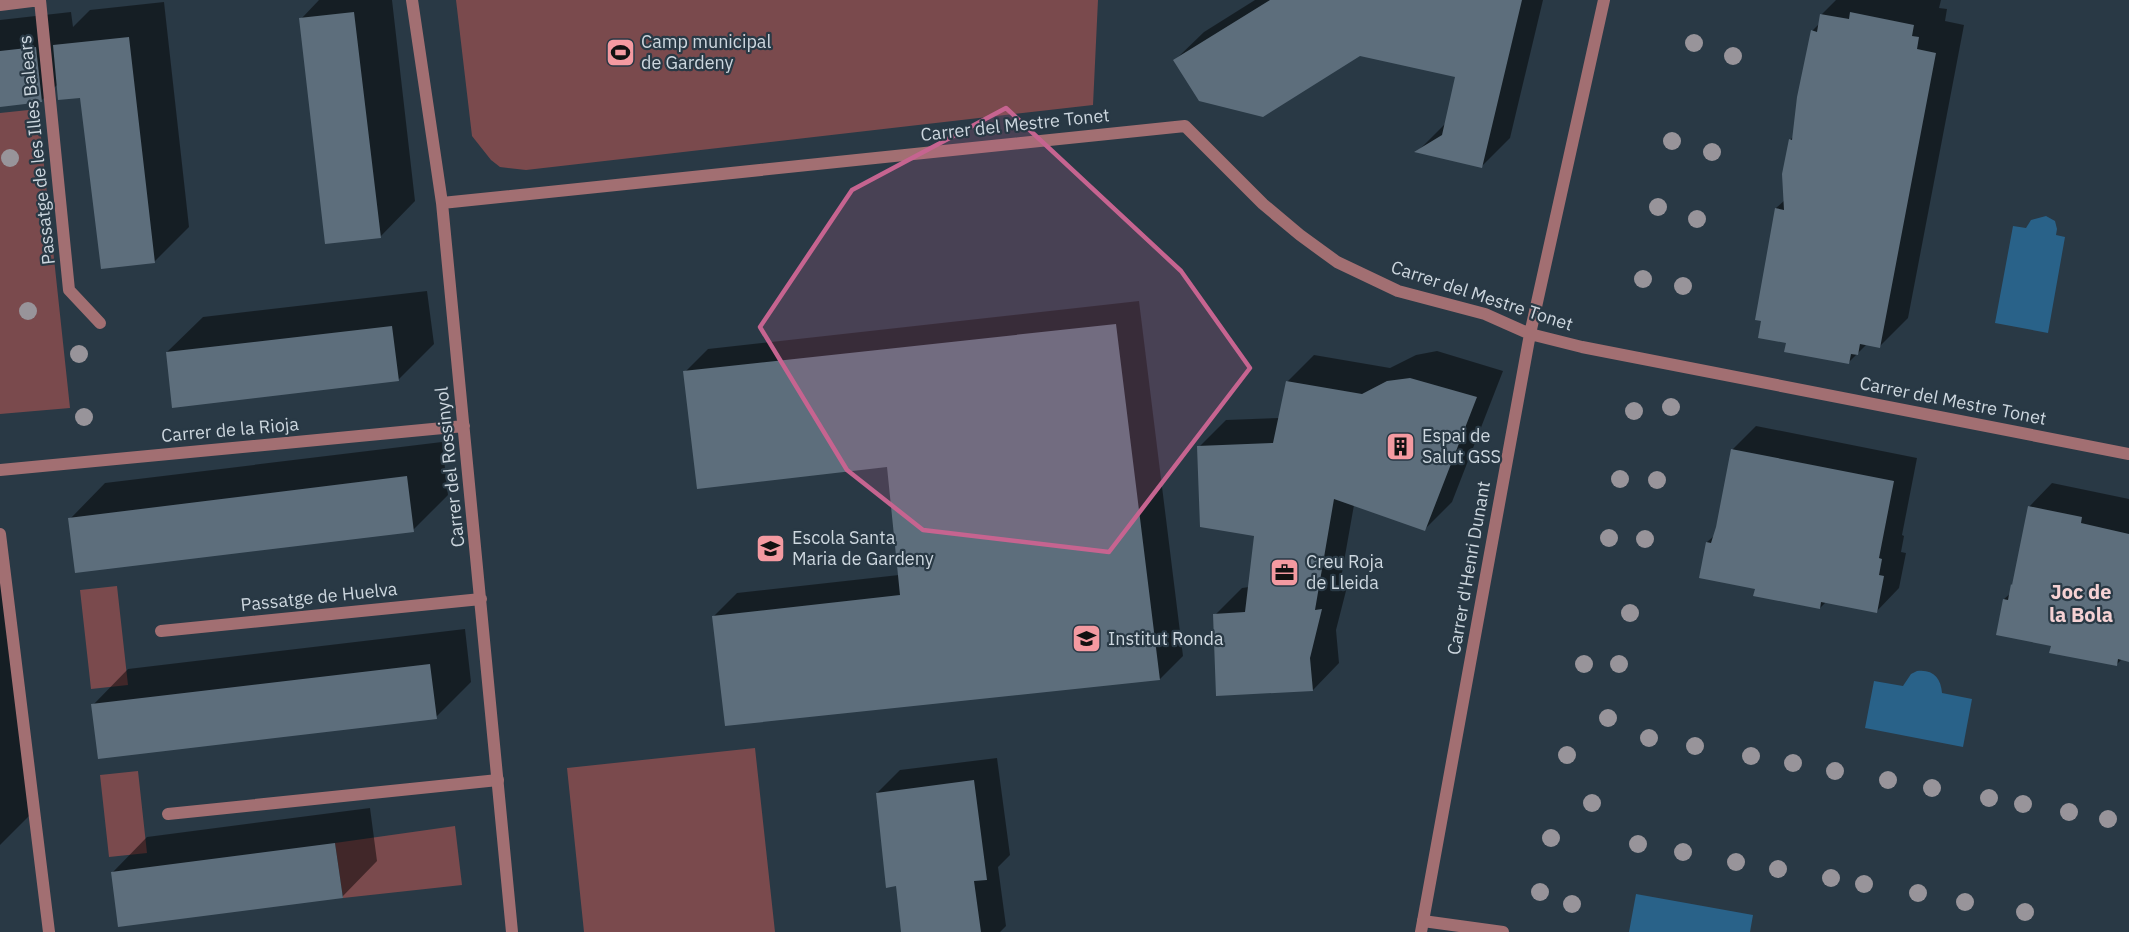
<svg xmlns="http://www.w3.org/2000/svg" width="2129" height="932" font-family="'IBM Plex Sans',sans-serif">
	<style>
		.green { fill: #7a4a4d }
		.water { fill: #296289 }
		.shadow { fill: #0007 }
		.building { fill: #5d6e7c }
		.lines { fill: none; stroke-linecap: round; stroke-linejoin: round }
		.lane { stroke: #a26f72; stroke-width: 12 }
		.street { stroke: #a26f72; stroke-width: 12 }
		.tree { fill: #98949a }
		.marked { fill: #c66490; fill-opacity: 0.2; stroke: #c66490; stroke-width: 4.5; stroke-linejoin: round }
		.labels { text-anchor: middle; stroke-width: 4.5; stroke-linejoin: round; paint-order: stroke }
		.poi-label { font-size: 18px; fill: #cdd7df; stroke: #293945; text-anchor: start }
		.street-label { font-size: 18px; fill: #cdd7df; stroke: #293945 }
		.neighbourhood-label { font-size: 20px; font-weight: bold; fill: #f6d2d4; stroke: #293945 }
	</style>
	<rect width="100%" height="100%" fill="#293945"/>
	<path class="green" d="M456 0H1098L1093 105 526 170 500 167 491 160 472 136Z
		M38 109 70 408 0 414V113Z
		M117 586 128 685 91 689 80 590Z
		M755 748 775 932H584L567 768Z
		M138 771 147 853 109 857 100 775Z
		M455 826 462 885 343 898 335 843Z"/>
	<path class="water" d="M2046 216 2055 221 2057 229 2056 235 2065 237 2048 333 1995 323 2013 226 2026 228 2031 220Z
		M1917 671C1933 669 1941 678 1942 693L1972 699 1963 747 1865 728 1874 681 1903 686 1911 674Z
		M1636 894 1753 915 1750 932H1629Z"/>
	<path class="shadow" d="M319 0H392L415 201 380 237 301 19Z
		M1255 0H1543L1510 138 1481 167 1417 152 1446 123 1457 76 1360 54 1175 60 1204 32Z
		M1836 0H1941L1939 8 1947 9 1945 21 1964 25 1908 318 1880 346 1867 344 1848 363 1788 342 1776 208 1785 200 1790 140 1794 136 1812 31 1820 23 1821 15Z
		M164 2 189 227 154 262 82 96 58 84 41 101 0 105V20L71 12 73 27 90 10Z
		M427 291 434 344 398 380 167 352 203 317Z
		M1139 301 1183 656 1160 679 714 616 737 593 899 575 889 465 685 372 708 349Z
		M1437 351 1503 371 1452 502 1425 529 1354 505 1340 584 1348 583 1336 630 1339 663 1313 690 1215 615 1242 588 1249 587 1255 534 1199 447 1226 420 1280 418 1287 382 1314 355 1390 368 1416 355Z
		M1756 426 1917 458 1902 535 1904 536 1901 552 1906 553 1899 588 1876 612 1826 602 1820 608 1756 588 1701 577 1707 542 1715 535 1733 449Z
		M442 442 448 495 413 530 70 519 105 483Z
		M2052 483 2129 499V660L2122 659 2116 665 2053 645 2004 599 2011 593 2029 507Z
		M0 556 30 815 0 845Z
		M465 629 471 682 436 717 93 705 128 669Z
		M997 758 1010 855 998 867 1006 926 1000 932H903L898 885 877 793 900 770Z
		M370 808 377 861 342 897 112 873 147 837Z"/>
	<path class="building" d="M1270 0H1522L1482 168 1414 152 1442 135 1455 77 1360 56 1263 117 1199 101 1173 60Z
		M354 12 381 238 325 244 299 18Z
		M1850 12 1914 25 1912 36 1919 37 1917 49 1936 53 1880 348 1860 344 1858 355 1851 354 1849 364 1784 352 1786 343 1758 338 1761 321 1755 320 1775 208 1784 210 1782 174 1789 139 1792 140 1797 97 1811 30 1817 32 1820 14 1849 19Z
		M129 37 155 263 101 269 80 98 58 100 53 45Z
		M36 47 42 102 0 107V51Z
		M1116 324 1160 680 725 726 712 616 900 595 887 467 697 489 683 371Z
		M392 326 399 381 172 408 166 352Z
		M1410 378 1477 397 1425 531 1334 499 1315 610 1322 609 1310 658 1313 691 1216 696 1213 614 1245 612 1254 536 1200 527 1197 446 1273 443 1286 381 1362 394 1387 381Z
		M1731 449 1894 481 1879 558 1882 559 1879 575 1884 576 1877 613 1821 602 1820 609 1753 596 1755 589 1699 578 1706 542 1711 543 1716 527Z
		M407 476 414 532 75 573 68 518Z
		M2028 506 2082 517 2081 523 2129 534V662L2118 659 2117 666 2049 653 2051 646 1996 635 2003 599 2008 600 2011 584 2012 585Z
		M430 664 437 719 98 759 91 704Z
		M974 780 987 880 974 881 981 932H901L896 886 886 888 876 793Z
		M335 843 343 898 118 927 111 872Z"/>
	<g class="lines">
		<path class="lane" d="M168 814 498 780
			M1423 921 1503 932"/>
		<path class="street" d="M412 0 442 203 512 932
			M0 5 40 0 69 290 100 323
			M442 203 1185 126 1263 204 1300 235 1337 262 1398 291 1485 314 1530 334 1582 347 2129 454
			M0 470 464 426
			M0 534 49 932
			M161 631 481 599
			M1421 932 1530 334 1604 0"/>
	</g>
	<g class="tree">
		<circle cx="1694" cy="43" r="9"/>
		<circle cx="1733" cy="56" r="9"/>
		<circle cx="1672" cy="141" r="9"/>
		<circle cx="1712" cy="152" r="9"/>
		<circle cx="10" cy="158" r="9"/>
		<circle cx="1658" cy="207" r="9"/>
		<circle cx="1697" cy="219" r="9"/>
		<circle cx="1643" cy="279" r="9"/>
		<circle cx="1683" cy="286" r="9"/>
		<circle cx="28" cy="311" r="9"/>
		<circle cx="79" cy="354" r="9"/>
		<circle cx="1671" cy="407" r="9"/>
		<circle cx="1634" cy="411" r="9"/>
		<circle cx="84" cy="417" r="9"/>
		<circle cx="1620" cy="479" r="9"/>
		<circle cx="1657" cy="480" r="9"/>
		<circle cx="1609" cy="538" r="9"/>
		<circle cx="1645" cy="539" r="9"/>
		<circle cx="1630" cy="613" r="9"/>
		<circle cx="1584" cy="664" r="9"/>
		<circle cx="1619" cy="664" r="9"/>
		<circle cx="1608" cy="718" r="9"/>
		<circle cx="1649" cy="738" r="9"/>
		<circle cx="1695" cy="746" r="9"/>
		<circle cx="1567" cy="755" r="9"/>
		<circle cx="1751" cy="756" r="9"/>
		<circle cx="1793" cy="763" r="9"/>
		<circle cx="1835" cy="771" r="9"/>
		<circle cx="1888" cy="780" r="9"/>
		<circle cx="1932" cy="788" r="9"/>
		<circle cx="1989" cy="798" r="9"/>
		<circle cx="1592" cy="803" r="9"/>
		<circle cx="2023" cy="804" r="9"/>
		<circle cx="2069" cy="812" r="9"/>
		<circle cx="2108" cy="819" r="9"/>
		<circle cx="1551" cy="838" r="9"/>
		<circle cx="1638" cy="844" r="9"/>
		<circle cx="1683" cy="852" r="9"/>
		<circle cx="1736" cy="862" r="9"/>
		<circle cx="1778" cy="869" r="9"/>
		<circle cx="1831" cy="878" r="9"/>
		<circle cx="1864" cy="884" r="9"/>
		<circle cx="1540" cy="892" r="9"/>
		<circle cx="1918" cy="893" r="9"/>
		<circle cx="1965" cy="902" r="9"/>
		<circle cx="1572" cy="904" r="9"/>
		<circle cx="2025" cy="912" r="9"/>
	</g>
	<path class="marked" d="M1006 108 1181 271 1250 368 1109 552 923 530 847 470 760 327 852 190Z"/>
	<defs>
		<symbol id="stadium-square" viewBox="-11 -11 22 22"><rect x="-9" y="-9" width="18" height="18" rx="4" fill="#f49aa1" stroke="#293945"/><path d="M0-5a6.5 5 0 1 0 0 10a6.5 5 0 1 0 0-10ZM-3.5-1.8h7v3.6h-7Z" fill="#111"/></symbol>
		<symbol id="building-square" viewBox="-11 -11 22 22"><rect x="-9" y="-9" width="18" height="18" rx="4" fill="#f49aa1" stroke="#293945"/><path d="M-4-6H4V6H1V3H-1V6H-4ZM-2.5-4.3h1.7v1.8h-1.7ZM.8-4.3h1.7v1.8H.8ZM-2.5-1h1.7V.8h-1.7ZM.8-1h1.7V.8H.8Z" fill="#111"/></symbol>
		<symbol id="school-square" viewBox="-11 -11 22 22"><rect x="-9" y="-9" width="18" height="18" rx="4" fill="#f49aa1" stroke="#293945"/><path d="M0-5L7-2L0 1L-7-2ZM-4 1L0 2.5L4 1V4Q0 6-4 4Z" fill="#111"/></symbol>
		<symbol id="office-square" viewBox="-11 -11 22 22"><rect x="-9" y="-9" width="18" height="18" rx="4" fill="#f49aa1" stroke="#293945"/><path d="M-6-3h4V-5.5h4V-3h4V5H-6ZM-1-4.5V-3h2v-1.5ZM-6 0V1H6V0Z" fill="#111"/></symbol>
	</defs>
	<g fill-rule="evenodd">
		<use href="#stadium-square" x="604" y="36" width="33" height="33"/>
		<use href="#building-square" x="1384" y="430" width="33" height="33"/>
		<use href="#school-square" x="754" y="532" width="33" height="33"/>
		<use href="#office-square" x="1268" y="556" width="33" height="33"/>
		<use href="#school-square" x="1070" y="622" width="33" height="33"/>
	</g>
	<g class="labels">
		<g class="poi-label">
			<text x="641" y="48">Camp municipal<tspan x="641" dy="21">de Gardeny</tspan></text>
			<text x="1422" y="442">Espai de<tspan x="1422" dy="21">Salut GSS</tspan></text>
			<text x="792" y="544">Escola Santa<tspan x="792" dy="21">Maria de Gardeny</tspan></text>
			<text x="1306" y="568">Creu Roja<tspan x="1306" dy="21">de Lleida</tspan></text>
			<text x="1108" y="645">Institut Ronda</text>
		</g>
		<g class="street-label">
			<text transform="translate(1015 125) rotate(-6)" y="6">Carrer del Mestre Tonet</text>
			<text transform="translate(37 150) rotate(-96)" y="6">Passatge de les Illes Balears</text>
			<text transform="translate(1482 296) rotate(18)" y="6">Carrer del Mestre Tonet</text>
			<text transform="translate(1953 401) rotate(11)" y="6">Carrer del Mestre Tonet</text>
			<text transform="translate(230 430) rotate(-5)" y="6">Carrer de la Rioja</text>
			<text transform="translate(450 467) rotate(-96)" y="6">Carrer del Rossinyol</text>
			<text transform="translate(1469 568) rotate(-80)" y="6">Carrer d'Henri Dunant</text>
			<text transform="translate(319 597) rotate(-6)" y="6">Passatge de Huelva</text>
		</g>
		<g class="neighbourhood-label">
			<text x="2081" y="599">Joc de<tspan x="2081" dy="23">la Bola</tspan></text>
		</g>
	</g>
</svg>
